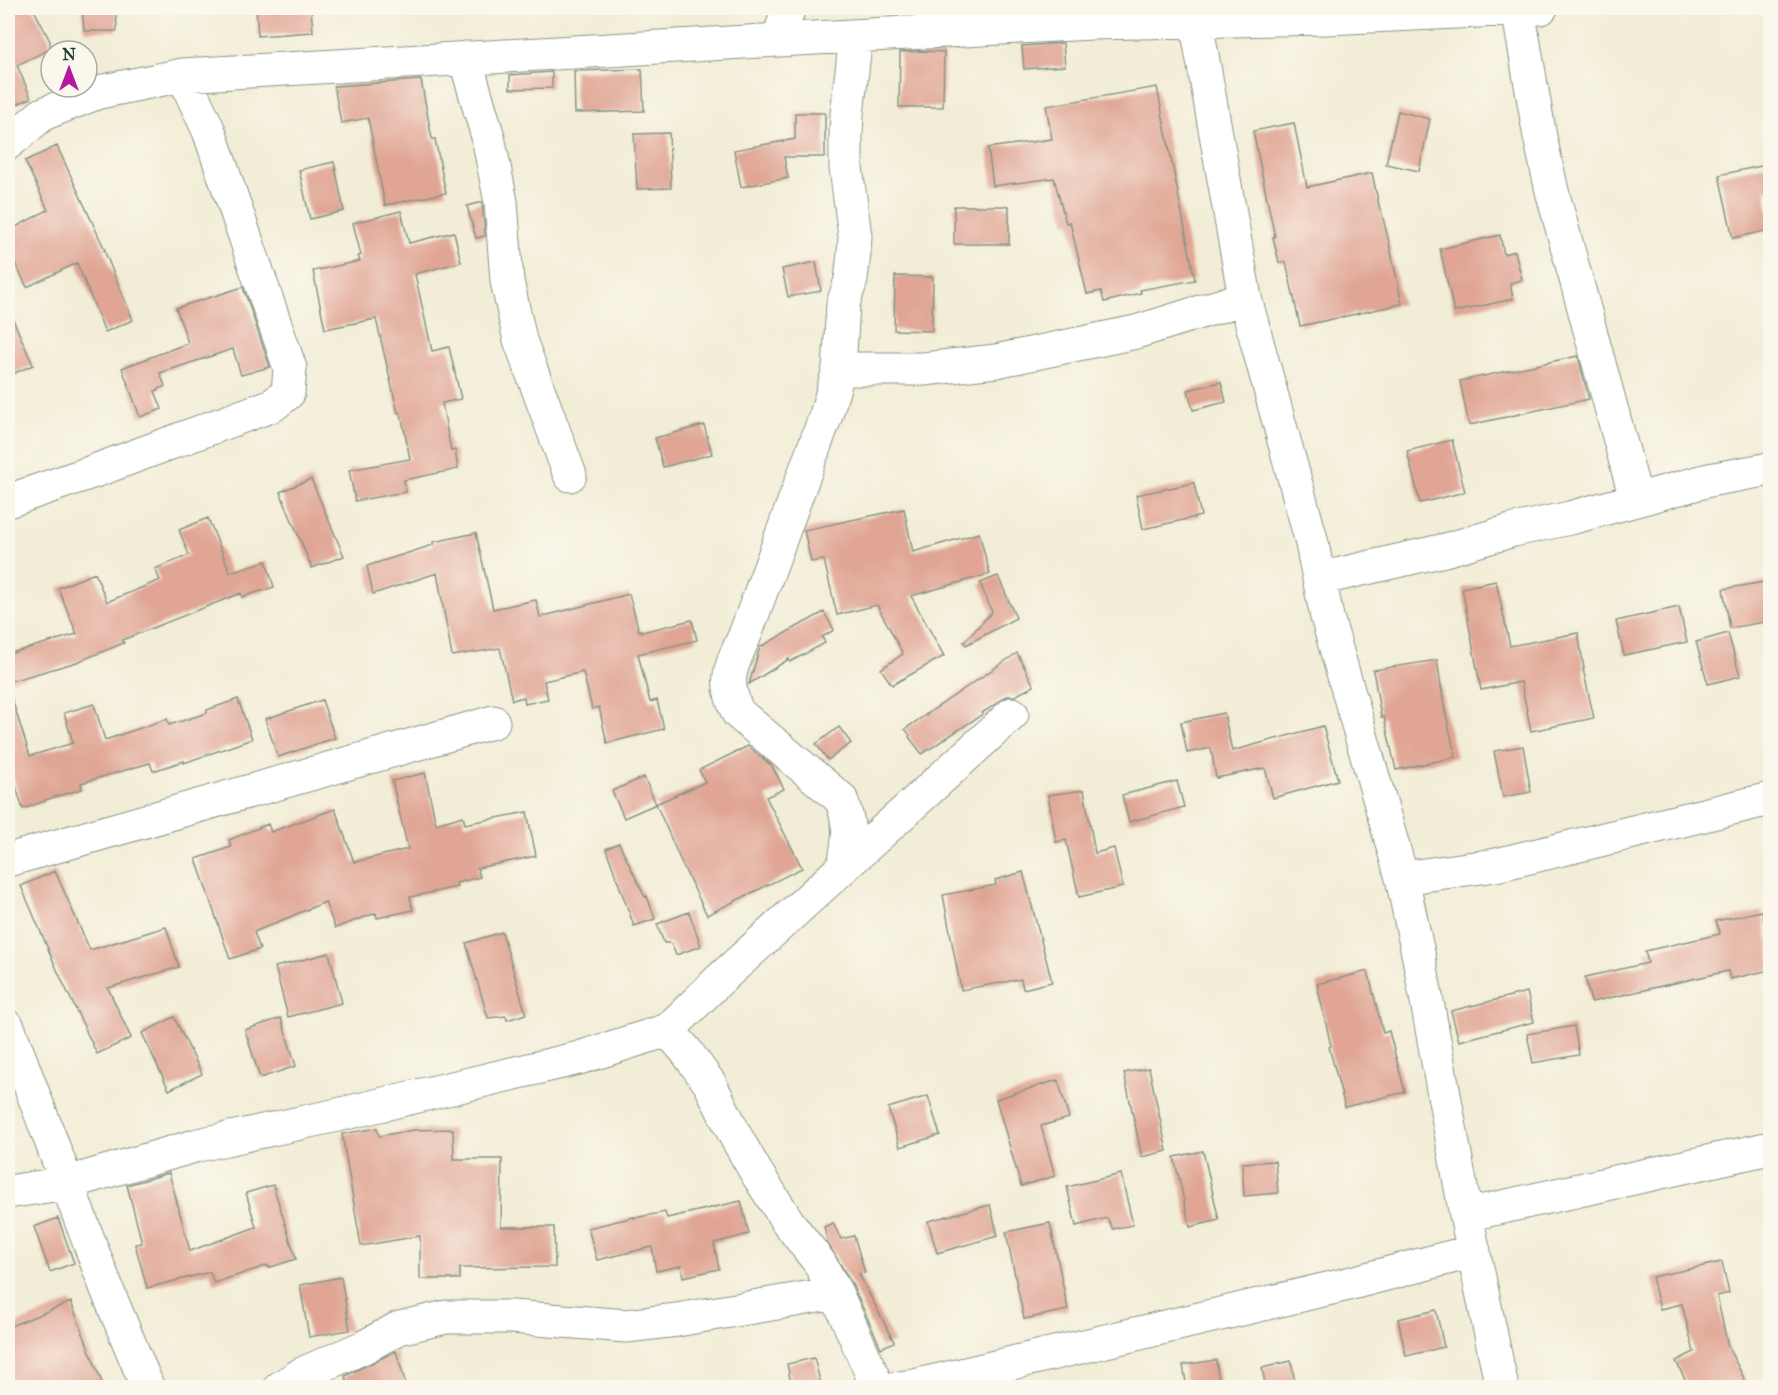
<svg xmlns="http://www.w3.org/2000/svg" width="1778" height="1395" font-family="'IM FELL Great Primer',serif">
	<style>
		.building { fill: #e0a594 }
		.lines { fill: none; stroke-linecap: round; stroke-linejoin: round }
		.minor-casing { stroke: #889585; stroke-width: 35 }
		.minor { stroke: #fff; stroke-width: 33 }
	</style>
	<rect width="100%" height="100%" fill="#fbf7ec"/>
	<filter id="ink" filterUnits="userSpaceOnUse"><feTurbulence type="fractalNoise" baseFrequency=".0167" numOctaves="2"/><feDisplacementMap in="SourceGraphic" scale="12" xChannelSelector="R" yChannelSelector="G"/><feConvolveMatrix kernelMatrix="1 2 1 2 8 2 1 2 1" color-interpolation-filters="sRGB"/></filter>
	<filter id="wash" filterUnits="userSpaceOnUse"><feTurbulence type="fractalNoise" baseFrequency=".008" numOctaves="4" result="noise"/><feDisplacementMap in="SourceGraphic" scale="24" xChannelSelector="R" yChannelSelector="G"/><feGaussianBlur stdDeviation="1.35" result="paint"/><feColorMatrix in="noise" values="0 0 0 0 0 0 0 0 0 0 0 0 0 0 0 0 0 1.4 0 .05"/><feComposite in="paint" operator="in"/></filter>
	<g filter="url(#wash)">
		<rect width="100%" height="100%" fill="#f2edd6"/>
		<g id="blocks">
			<path class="building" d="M8 8H33L50 41V49L17 65 31 98 8 108Z
				M82 8H116L117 31H84Z
				M256 8H311L313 32 258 36Z
				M1063 43 1065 66 1024 69 1022 46Z
				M921 51 944 52 943 107H899L900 52Z
				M642 69 644 111 575 113 574 71Z
				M552 72V88L510 89V75Z
				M421 80 432 139H435L446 193 385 205 368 118 341 123 334 86Z
				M1157 87 1195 280 1140 290 1141 293 1104 302 1101 291 1087 294 1070 222 1066 223 1054 178 993 186 988 148 1052 139 1046 106Z
				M1398 111 1430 119 1419 171 1386 164Z
				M795 113H825V157H784L788 178 741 187 734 150 795 139Z
				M1294 123 1307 187 1372 173 1380 210H1381L1389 242 1402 304 1300 326 1286 262 1279 263 1273 237H1275L1253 131Z
				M669 133 671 188 637 189 634 134Z
				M57 146 105 250H104L133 320 105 332 77 263 27 287 8 249V231L48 210 25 161Z
				M334 162 344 211 310 219 299 170Z
				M1770 164V189L1765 190 1770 217V230L1733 238 1719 175Z
				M482 202 485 236 476 238 467 206Z
				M954 206H1009V244H954Z
				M401 211 409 243 454 232 461 262 415 274 432 351 449 347 461 399 442 403 451 451 455 450 458 469 404 480 406 492 355 501 349 470 410 459 401 413H398L376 319 325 329 313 271 360 261 358 256 361 255 353 223Z
				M1500 235 1504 254 1515 251 1522 280 1510 283 1513 299 1454 312 1440 249Z
				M816 262 821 291 788 297 782 269Z
				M895 276 933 277 932 331 894 330Z
				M243 287 270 367 241 375 233 349 160 373 165 386 155 391 162 409 140 417 122 368 188 343 176 308Z
				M8 308 33 365 8 376Z
				M1578 356 1589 399 1469 425 1460 381Z
				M1221 382 1226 402 1193 410 1188 390Z
				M704 425 712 454 663 467 655 438Z
				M1452 440 1465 492 1420 503 1407 451Z
				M311 479 344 556 312 568 280 492Z
				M1194 483 1201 516 1143 529 1136 495Z
				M904 509 913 552 979 533 990 574 911 596 944 656 892 685 881 669 903 654 877 605 837 615 824 560 811 562 804 530Z
				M208 518 230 572 266 561 274 587 242 597 241 593 122 640 124 643 77 662 8 682V654L77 634 58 588 95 573 107 602 160 580 155 569 189 555 179 530Z
				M476 533 493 609 536 600 540 617 629 594 639 631 641 630 642 632 692 620 697 640 638 654 650 702 657 700 664 729 607 743 599 707 592 709 583 672 544 681 548 699 525 704 524 697 512 700 500 648 452 656 437 573 373 594 367 566 433 545V542Z
				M998 576 1016 618 966 645 964 642 992 612 980 583Z
				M1496 581 1510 646 1578 633 1584 669H1583L1594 718 1531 731 1521 682 1481 690 1462 588Z
				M1770 581V621L1730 628 1723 589Z
				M1679 607 1687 642 1624 655 1616 621Z
				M824 612 834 630 822 637 825 643 790 662 789 659 749 684 760 647Z
				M1728 633 1740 676 1708 684 1696 642Z
				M1017 653 1034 686 1015 696H1007L1000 700 990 708 982 713 983 714 922 754 909 737 910 735 905 729Z
				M1437 660 1445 711 1456 757 1396 770 1384 717H1381L1373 670Z
				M12 699 30 756 73 743 64 713 94 704 105 740 167 719 169 725 207 713V710L238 699 252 739 184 763V761L153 771 150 763 81 783 82 789 45 800V801L23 809 8 762V700Z
				M322 700 335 738 278 757 265 719Z
				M1224 713 1232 751 1323 726 1338 780 1273 798 1265 768 1216 778 1211 748 1187 753 1181 722Z
				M839 727 851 743 828 760 816 744Z
				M748 746 772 766 784 789 766 797 802 868 707 915 683 866 656 804 705 782 699 770Z
				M1523 746 1531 792 1503 797 1494 751Z
				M425 773 436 824 463 816 465 824 527 812 536 856 477 868 480 877 456 883 457 887 410 897 413 910 377 918 376 913 335 928 325 902 254 932 260 949 230 959 196 859 231 847 229 840 268 824 271 832 335 809 354 862 408 849 392 781Z
				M644 777 656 804 624 818 612 791Z
				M1177 781 1184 807 1129 822 1122 795Z
				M1084 790 1095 853 1114 848 1123 887 1079 897 1066 840 1056 842 1048 795Z
				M619 843 645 897 647 896 655 919 634 926 606 849Z
				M55 871 90 950 166 927 179 967 108 988 131 1038 97 1054 58 972 21 886Z
				M1023 872 1052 982 1023 989 1021 979 961 990 943 895 996 885 995 880Z
				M1762 911 1770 949V970L1730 979 1728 971 1591 1002 1585 977 1648 963 1645 951 1720 934 1716 921Z
				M689 912 701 946 676 955 671 943H664L657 924Z
				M502 932 526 1014 507 1020 506 1016 488 1018 466 943Z
				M329 953 342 1003 288 1017 275 967Z
				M1368 971 1383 1033 1389 1031 1405 1092 1345 1107 1329 1047 1331 1046 1317 984Z
				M1527 992 1534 1022 1459 1041 1451 1011Z
				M174 1017 202 1074 169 1090 142 1033Z
				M281 1018 296 1066 260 1078 245 1030Z
				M1574 1026 1579 1055 1533 1063 1527 1034Z
				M1149 1068 1167 1151 1142 1157 1124 1073Z
				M1058 1080 1069 1118 1041 1126 1055 1176 1021 1186 996 1099Z
				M928 1096 940 1135 900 1147 888 1108Z
				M377 1128 379 1136 414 1130 453 1129 454 1159H502L501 1227H554L555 1267 460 1268V1279H420V1236L361 1246 342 1134Z
				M1203 1151 1219 1220 1190 1227 1174 1157Z
				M1275 1161 1278 1193 1244 1196 1242 1163Z
				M169 1173 190 1251 256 1227 246 1193 273 1185 296 1259 268 1268V1265L214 1283 210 1272 147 1288 135 1244 142 1243 127 1185Z
				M1121 1174 1133 1225 1113 1229 1107 1218 1076 1226 1067 1187Z
				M741 1201 749 1234 714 1243 719 1269 683 1277 681 1266 656 1271 652 1247 597 1260 588 1228 634 1217V1218L665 1212 667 1218Z
				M990 1205 998 1236 937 1253 928 1221Z
				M58 1218 74 1263 50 1272 34 1227Z
				M833 1223 841 1239 854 1236 865 1273 859 1274 894 1342 881 1348 852 1284 828 1244 824 1227Z
				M1050 1223 1068 1310 1024 1319 1006 1232Z
				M1722 1262 1729 1293 1717 1296 1728 1347 1749 1388H1689L1676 1361 1694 1352 1682 1304 1660 1309 1652 1277Z
				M341 1277 350 1330 309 1337 300 1285Z
				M71 1302 104 1388H8V1327Z
				M1436 1310 1444 1347 1406 1356 1398 1319Z
				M396 1351 407 1388H349L345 1376Z
				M814 1358 822 1388H792L787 1364Z
				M1216 1360 1220 1388H1187L1183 1365Z
				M1291 1361 1296 1388H1266L1262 1368Z"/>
		</g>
	</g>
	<g filter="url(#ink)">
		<use href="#blocks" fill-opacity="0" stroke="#889585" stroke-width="1.5"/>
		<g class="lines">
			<defs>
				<path id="minor" d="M1518 9 1540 137 1552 191 1636 499
					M1196 21 1245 298 1311 539 1327 617 1402 878 1419 958 1466 1215 1502 1388
					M778 40 789 8
					M465 58 488 137 501 202 507 281 520 340 570 475
					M8 143 43 114 99 92 183 75 778 40 1092 23 1327 18 1541 8
					M839 369H924L996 361 1136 332 1245 298
					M8 501 92 472 273 405 288 393 290 368 209 131 183 75
					M1319 579 1445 550 1514 530 1570 518 1709 480 1770 469
					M8 860 493 722
					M844 866C849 836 852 828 841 799L738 713C722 679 731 667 745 635L826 415 839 369 843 304 851 280 854 253 855 236 846 168V135L847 114 856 36
					M1402 878 1496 865 1770 799
					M8 1027 108 1292 148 1388
					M668 1030 686 1051 710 1084 736 1137 756 1172 788 1222 819 1262 836 1293 878 1388
					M8 1192 67 1183 198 1145 333 1116 579 1058 668 1030 717 982 1012 714
					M1466 1215 1770 1148
					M280 1388 302 1374 364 1347 399 1328 446 1317H512L626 1326 677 1320 836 1293
					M898 1388 914 1386 1340 1286 1474 1251"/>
			</defs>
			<use href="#minor" class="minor-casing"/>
			<use href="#minor" class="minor"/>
		</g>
	</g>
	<rect width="1778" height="1395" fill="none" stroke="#fbf7ec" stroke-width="30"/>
	<g transform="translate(69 69)"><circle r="28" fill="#fbf7ec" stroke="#a3ada2" stroke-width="1.5"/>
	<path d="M0-4.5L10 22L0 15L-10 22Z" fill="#b5179e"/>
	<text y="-9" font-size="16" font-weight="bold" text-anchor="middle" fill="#1f3d34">N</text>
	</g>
</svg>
